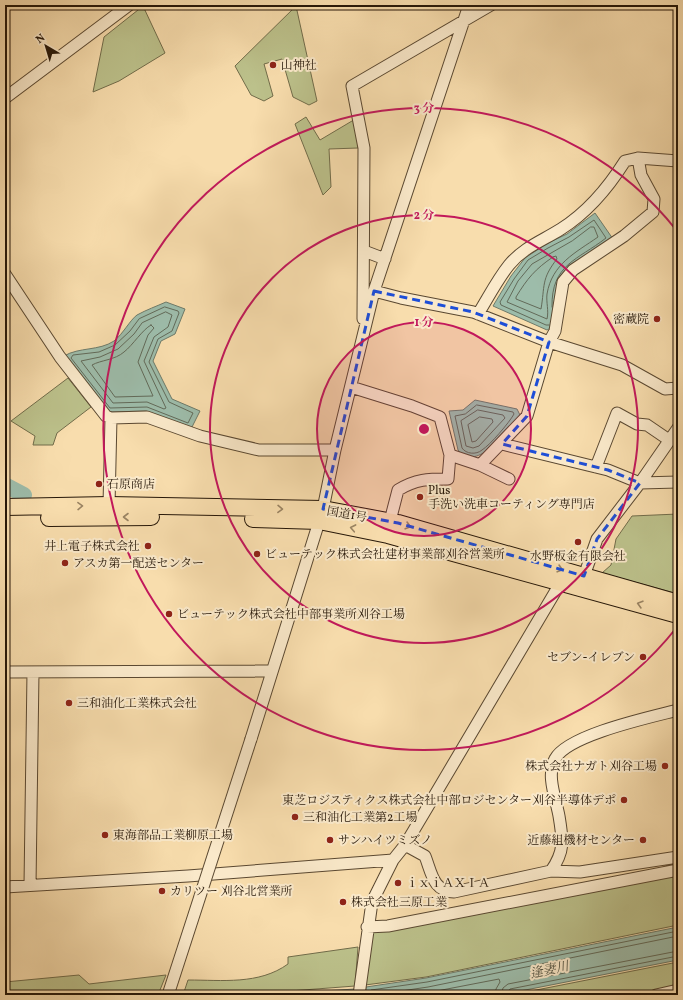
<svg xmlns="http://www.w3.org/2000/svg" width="683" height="1000" font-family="Vollkorn,'Noto Serif JP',serif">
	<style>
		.green { fill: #bcc18b; stroke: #716c4a }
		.water { fill: #9dbcaa; stroke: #6d7a69 }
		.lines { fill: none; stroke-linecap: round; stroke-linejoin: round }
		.shore { stroke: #626a59; stroke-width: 1 }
		.river { stroke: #9dbcaa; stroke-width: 16 }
		.minor-casing { stroke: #5a4831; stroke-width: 13 }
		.highway-casing { stroke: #261708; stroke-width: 18 }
		.minor { stroke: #fae9ca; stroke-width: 11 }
		.highway { stroke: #f8ddad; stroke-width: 16 }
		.minor-bridge-casing { stroke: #5a4831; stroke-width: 13; stroke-linecap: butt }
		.minor-bridge { stroke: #fae9ca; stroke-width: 11 }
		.oneway { stroke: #9a8463 }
		.marked { fill: none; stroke: #1d4ed8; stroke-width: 3; stroke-dasharray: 8 5; stroke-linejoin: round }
		.ring { fill: none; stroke: #c2185b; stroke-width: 2 }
		.poi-dot { fill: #8f2418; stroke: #fae9ca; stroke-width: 1.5 }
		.labels { text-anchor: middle; stroke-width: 4; stroke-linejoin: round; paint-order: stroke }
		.poi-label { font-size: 12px; fill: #261708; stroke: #fae9ca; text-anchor: start }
		.street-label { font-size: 12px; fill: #261708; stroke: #fae9ca }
		.water-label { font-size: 13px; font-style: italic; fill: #505141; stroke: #fae9ca }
		.centre { fill: #c2185b; stroke: #fae9ca; stroke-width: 2 }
		.ring-label { font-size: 12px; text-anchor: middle; font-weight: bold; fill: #c2185b; stroke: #fae9ca; stroke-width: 4; stroke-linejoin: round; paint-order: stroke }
	</style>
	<rect width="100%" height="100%" fill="#f8ddad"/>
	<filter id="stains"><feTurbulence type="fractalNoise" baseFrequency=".005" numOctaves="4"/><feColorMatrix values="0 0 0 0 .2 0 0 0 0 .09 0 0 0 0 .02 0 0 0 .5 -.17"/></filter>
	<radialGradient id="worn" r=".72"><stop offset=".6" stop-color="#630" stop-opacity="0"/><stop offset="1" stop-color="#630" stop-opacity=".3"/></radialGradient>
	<path class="green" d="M143 6 165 53 119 81 93 92 104 37Z
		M296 6 317 101 309 105 293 97 282 59 264 64 273 96 264 101 251 95 235 66Z
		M306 117 320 140 357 118 358 148 329 149 331 187 323 195 295 124Z
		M68 378 91 407 57 433 53 445H33L35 436 11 421Z
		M678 514V594L602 573 611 565 616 539 632 516Z
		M678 873V925L426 977 365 985 370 933Z
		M358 947 355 986 251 994 183 995 188 980C222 980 259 985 288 964V957Z
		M678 962V988L643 995H511Z
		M79 975 89 984 166 975 158 995H5V982Z"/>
	<path class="water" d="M595 213 613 239 572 266 557 325 547 330 493 306 511 276 525 258 546 244 567 234Z
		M166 302 185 309 175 334 161 341 153 361 172 399 200 411 191 429 146 411 108 412 64 356C79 347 99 351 114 341 123 334 130 320 137 315 146 310 157 306 166 302Z
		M475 400 517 409 520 415C507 429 478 474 458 450L449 411 463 410Z
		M678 927V960L500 995H365L366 987 426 978Z
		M355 989 354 995H261Z"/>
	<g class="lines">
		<path class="shore" d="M591 227H594L598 237C575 253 552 264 547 294 546 302 549 311 547 319L507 302 518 281 532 264 572 241Z
			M553 257 556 256 557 259C541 279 545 286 541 309L516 299V297C527 279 535 269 553 257Z
			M165 307 178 311 179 313 172 331 158 339 149 362 169 402 193 413 188 423 147 407 110 408 71 358 73 355 99 352 115 345 130 331 139 319Z
			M166 312 172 315 168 327 154 337 144 361 166 408 164 409 147 402 113 403 81 361 100 357 118 349 134 334 142 323Z
			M151 325 154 328 148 335 138 362 153 396 115 397 92 365C101 360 115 360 124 352 133 345 142 330 151 325Z
			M549 325H546L501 305 500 302 514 279 528 260 548 248 569 237 594 220 606 238C578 260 551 264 552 307
			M477 405 513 412 514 414C509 423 490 445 482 450 476 455 466 454 462 448L455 416 465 414Z
			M478 410 503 415 505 418 479 446 473 448 466 446 461 421Z
			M480 417 492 419 493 422 476 441 472 442 468 425Z
			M369 995 371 990 427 982 678 931
			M374 995 428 987 678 936
			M416 995 499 979 500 982 496 989 495 995
			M501 995 503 988 508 984 678 951
			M506 995 510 989 678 956"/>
		<path class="river" d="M5 485 24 495"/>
		<defs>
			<path id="minor" d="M5 98 129 5
				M638 158 641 175 654 199 653 212 624 236 573 270 563 282 555 331 549 342 622 365 665 389 678 388
				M364 251 385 259
				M5 274 60 357 106 416 111 418 147 417 200 436 259 450H335
				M478 314C488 298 497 280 509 265 524 247 542 241 561 229 588 212 608 188 625 161L638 158 678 161
				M363 319 364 148 352 86 491 5
				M351 387 412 406 440 417 450 455 480 465 527 416 549 342 473 312 401 298 374 291
				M502 444 608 470 640 483 678 482
				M480 465 509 479
				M596 467 617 413 637 424 647 425 669 440
				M109 505 111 418
				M390 521 398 490C416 479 428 479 448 479L450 455
				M584 576 597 539 640 483 678 428
				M5 672 271 671
				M251 739 323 509 335 450 374 291 469 5
				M405 845 425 856C432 874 433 891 454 892L551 871 580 872 678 857
				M551 871C565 851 563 840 559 816 556 799 546 775 555 759 567 735 651 717 678 710
				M30 885 33 672
				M5 887 188 876 393 860
				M367 927 388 926 678 870
				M359 995 372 902 393 860 405 845 433 798 561 582
				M656 995 678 990"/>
			<path id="highway" d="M5 507 109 505 323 509 398 523 678 603
				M49 518 151 517
				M253 519 319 521 388 535 678 615"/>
		</defs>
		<use href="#minor" class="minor-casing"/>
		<use href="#highway" class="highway-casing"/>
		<use href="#minor" class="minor"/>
		<use href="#highway" class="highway"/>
		<defs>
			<path id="minor-bridge" d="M168 995 251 739"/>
		</defs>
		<use href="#minor-bridge" class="minor-bridge-casing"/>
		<use href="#minor-bridge" class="minor-bridge"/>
	</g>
	<defs><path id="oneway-chevron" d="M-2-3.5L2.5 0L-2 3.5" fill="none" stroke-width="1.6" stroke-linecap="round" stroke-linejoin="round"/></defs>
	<g class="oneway">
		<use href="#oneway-chevron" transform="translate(80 506) rotate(-1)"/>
		<use href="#oneway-chevron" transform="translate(280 509) rotate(1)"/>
		<use href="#oneway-chevron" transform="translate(126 517) rotate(180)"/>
		<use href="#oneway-chevron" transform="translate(408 526) rotate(16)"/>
		<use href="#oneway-chevron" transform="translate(353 528) rotate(-169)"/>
		<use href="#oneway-chevron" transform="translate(560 569) rotate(16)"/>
		<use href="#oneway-chevron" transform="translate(640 604) rotate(-164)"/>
	</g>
	<path class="marked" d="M374 291 473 312 549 342 527 416 502 444 608 470 640 483 597 539 584 576 398 523 323 509Z"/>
	<circle cx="424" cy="429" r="107" fill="#c2185b" fill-opacity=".12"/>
	<g class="ring">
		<circle cx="424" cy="429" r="107"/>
		<circle cx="424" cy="429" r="214"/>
		<path d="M677 627A321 321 0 1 1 677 231"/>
	</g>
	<g class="poi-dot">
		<circle cx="273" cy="65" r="4"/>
		<circle cx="657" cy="319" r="4"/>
		<circle cx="99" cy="484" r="4"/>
		<circle cx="420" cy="497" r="4"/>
		<circle cx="578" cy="542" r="4"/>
		<circle cx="148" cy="546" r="4"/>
		<circle cx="257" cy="554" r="4"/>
		<circle cx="65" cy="563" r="4"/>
		<circle cx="169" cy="614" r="4"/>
		<circle cx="643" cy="657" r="4"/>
		<circle cx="69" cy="703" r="4"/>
		<circle cx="665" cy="766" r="4"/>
		<circle cx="624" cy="800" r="4"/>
		<circle cx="295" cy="817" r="4"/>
		<circle cx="105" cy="835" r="4"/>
		<circle cx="330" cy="840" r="4"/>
		<circle cx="643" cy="840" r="4"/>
		<circle cx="398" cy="883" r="4"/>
		<circle cx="162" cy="891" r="4"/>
		<circle cx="343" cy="902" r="4"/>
	</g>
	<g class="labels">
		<g class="poi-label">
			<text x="281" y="69">山神社</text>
			<text x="649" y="323" text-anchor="end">密蔵院</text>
			<text x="107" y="488">石原商店</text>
			<text x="428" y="494">Plus<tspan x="428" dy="14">手洗い洗車コーティング専門店</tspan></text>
			<text x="140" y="550" text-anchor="end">井上電子株式会社</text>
			<text x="265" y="558">ビューテック株式会社建材事業部刈谷営業所</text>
			<text x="578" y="560" text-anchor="middle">水野板金有限会社</text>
			<text x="73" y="567">アスカ第一配送センター</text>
			<text x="177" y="618">ビューテック株式会社中部事業所刈谷工場</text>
			<text x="635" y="661" text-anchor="end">セブン-イレブン</text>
			<text x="77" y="707">三和油化工業株式会社</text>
			<text x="657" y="770" text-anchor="end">株式会社ナガト刈谷工場</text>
			<text x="616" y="804" text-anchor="end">東芝ロジスティクス株式会社中部ロジセンター刈谷半導体デポ</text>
			<text x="303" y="821">三和油化工業第2工場</text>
			<text x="113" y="839">東海部品工業柳原工場</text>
			<text x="338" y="844">サンハイツミズノ</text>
			<text x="635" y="844" text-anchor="end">近藤組機材センター</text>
			<text x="406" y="887">ｉｘｉＡＸＩＡ</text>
			<text x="170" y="895">カリツー 刈谷北営業所</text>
			<text x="351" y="906">株式会社三原工業</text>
		</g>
		<g class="street-label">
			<text transform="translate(347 514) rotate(10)" y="4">国道1号</text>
		</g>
		<g class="water-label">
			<text transform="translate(549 969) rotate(-12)" y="5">逢妻川</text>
		</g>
	</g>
	<circle cx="424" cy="429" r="6" class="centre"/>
	<g class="ring-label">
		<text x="424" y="112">3 分</text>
		<text x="424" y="219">2 分</text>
		<text x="424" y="326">1 分</text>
	</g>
	<rect width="683" height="1000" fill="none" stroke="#f8ddad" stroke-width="20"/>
	<rect x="6" y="6" width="671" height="988" fill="none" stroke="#261708" stroke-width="2"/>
	<rect x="10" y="10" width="663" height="980" fill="none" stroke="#261708"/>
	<g transform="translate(46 46) rotate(322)" stroke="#fae9ca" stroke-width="3" paint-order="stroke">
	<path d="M0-3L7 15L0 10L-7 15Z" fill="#261708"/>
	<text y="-6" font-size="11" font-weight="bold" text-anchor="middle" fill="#261708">N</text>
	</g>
	<rect width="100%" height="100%" filter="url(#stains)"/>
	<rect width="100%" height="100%" fill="url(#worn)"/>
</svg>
